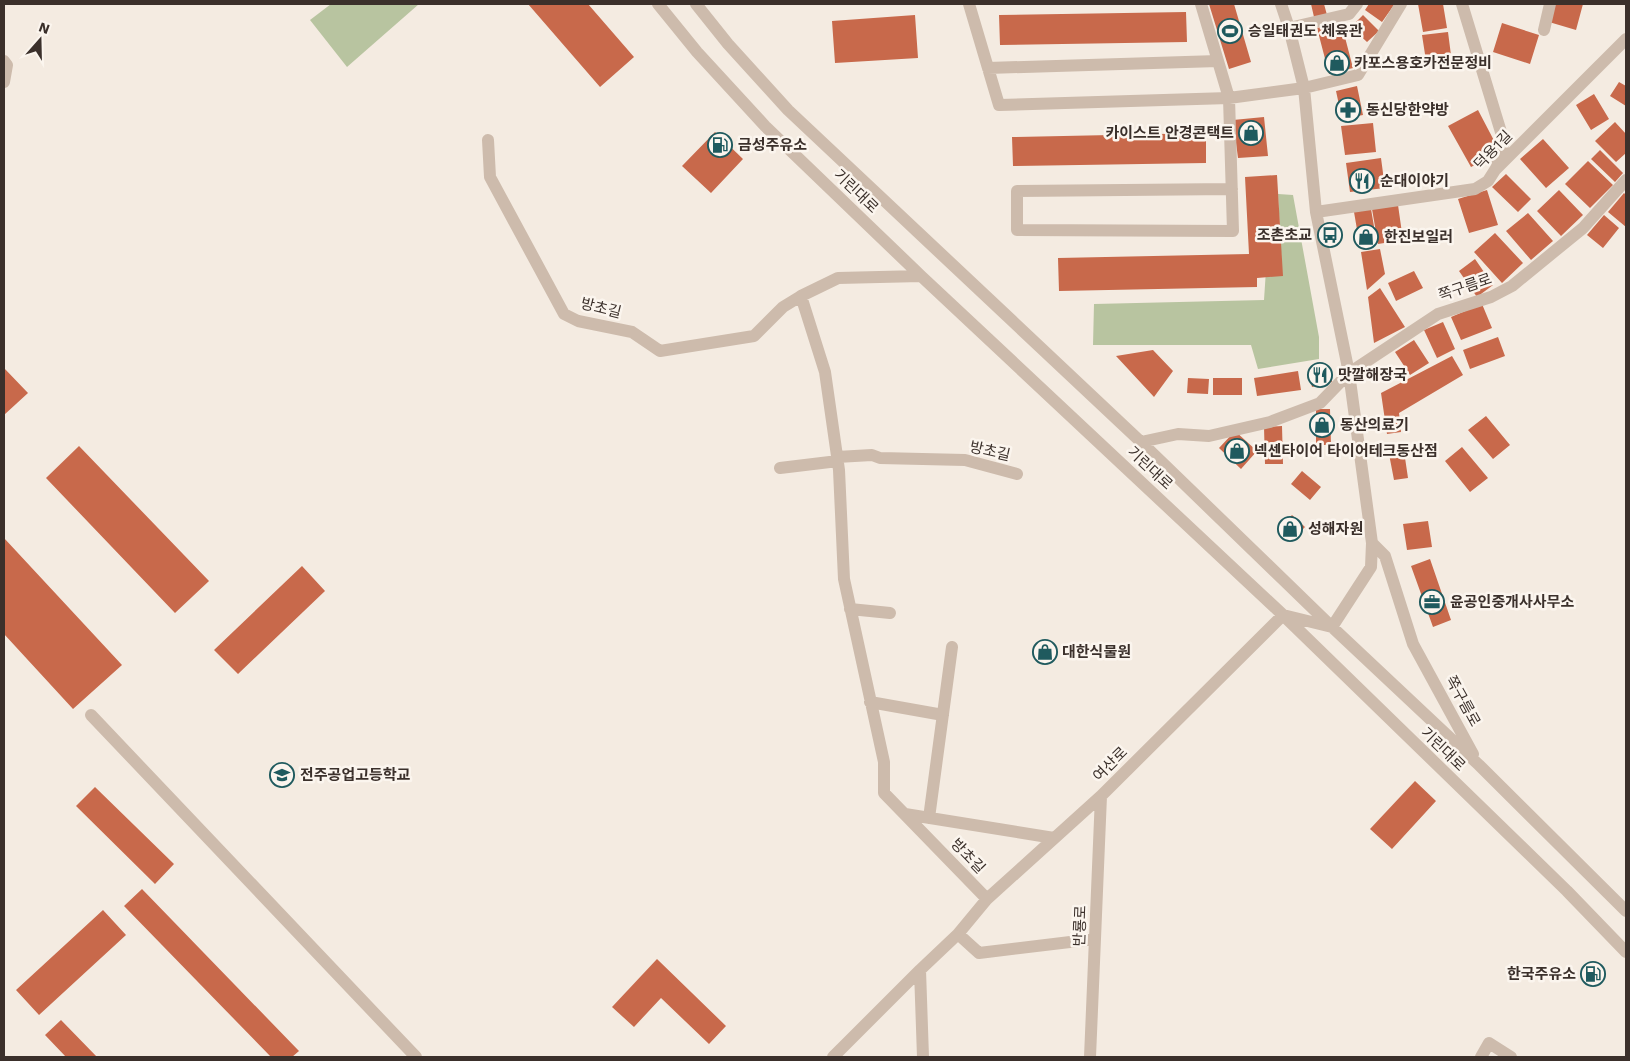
<svg xmlns="http://www.w3.org/2000/svg" width="1630" height="1061" font-family="'Work Sans','Noto Sans KR',sans-serif">
	<style>
		.green { fill: #b8c4a0 }
		.building { fill: #c8694b }
		.lines { fill: none; stroke-linecap: round; stroke-linejoin: round }
		.minor { stroke: #cdbbac; stroke-width: 12 }
		.labels { text-anchor: middle; stroke-width: 5; stroke-linejoin: round; paint-order: stroke }
		.poi-label { font-size: 15px; font-weight: bold; fill: #3b302b; stroke: #fbf5ee; text-anchor: start }
		.street-label { font-size: 15px; fill: #3b302b; stroke: #fbf5ee }
	</style>
	<rect width="100%" height="100%" fill="#f4ebe1"/>
	<path class="green" d="M331 4H419L347 67 310 20Z
		M1278 194 1293 195 1319 337V359L1258 369 1251 345H1093L1094 304 1264 300 1266 270H1282Z"/>
	<path class="building" d="M528 4H588L634 57 600 87Z
		M1209 4H1234L1251 62 1229 69Z
		M1311 4H1324L1327 15 1314 17Z
		M1369 4H1393L1394 5 1382 22 1365 10Z
		M1418 4H1443L1447 28 1423 32Z
		M1554 4H1583L1576 30 1549 22Z
		M1186 12 1187 42 1000 45 999 15Z
		M915 15 918 58 835 63 832 21Z
		M1363 15 1379 31 1367 42 1351 27Z
		M1341 22 1353 68 1329 74 1317 28Z
		M1502 23 1539 35 1530 64 1493 52Z
		M1448 32 1452 63 1427 67 1422 35Z
		M1619 82 1626 86V106L1610 96Z
		M1357 86 1363 115 1342 119 1336 91Z
		M1594 94 1609 119 1591 130 1576 105Z
		M1478 110 1500 152 1471 167 1448 126Z
		M1264 117 1268 156 1238 158 1233 120Z
		M1615 122 1626 134V153L1616 162 1595 141Z
		M1373 123 1376 152 1345 155 1341 126Z
		M715 132 743 159 711 193 682 166Z
		M1206 133V163L1013 166 1012 137Z
		M1543 139 1569 168 1546 188 1520 159Z
		M1600 150 1623 173 1615 182 1591 159Z
		M1381 158 1385 188 1350 192 1346 163Z
		M1588 161 1613 185 1590 208 1565 184Z
		M1506 174 1531 199 1518 212 1492 187Z
		M1277 175 1283 276 1257 278V287L1059 291 1058 258 1249 254 1245 177Z
		M1487 190 1498 225 1469 233 1458 199Z
		M1559 190 1583 215 1561 236 1537 211Z
		M1624 193 1626 195V227L1608 212Z
		M1398 205 1403 240 1378 244 1372 209Z
		M1371 209 1377 244 1360 247 1354 212Z
		M1528 213 1553 241 1531 260 1506 231Z
		M1604 215 1619 228 1603 248 1587 235Z
		M1495 233 1523 263 1502 283 1474 252Z
		M1380 249 1385 274 1367 290 1361 252Z
		M1475 259 1493 285 1477 297 1459 271Z
		M1414 271 1423 288 1396 301 1388 283Z
		M1380 288 1405 327 1374 343 1368 297Z
		M1482 304 1492 328 1461 340 1451 317Z
		M1443 322 1455 349 1437 358 1424 330Z
		M1498 337 1505 356 1470 369 1463 350Z
		M1414 340 1429 363 1410 375 1395 352Z
		M1153 350 1173 371 1154 397 1116 356Z
		M1452 356 1463 375 1399 413 1401 432 1387 434 1381 393Z
		M1327 365 1332 382 1312 387 1308 370Z
		M4 368 28 393 4 415Z
		M1298 371 1301 390 1257 396 1254 378Z
		M1188 378 1209 379 1208 394 1187 393Z
		M1213 378H1242V395H1213Z
		M1316 409H1330L1331 445H1316Z
		M1486 416 1510 445 1493 459 1468 430Z
		M1282 426 1283 464H1265L1264 427Z
		M1235 431 1257 451 1241 469 1219 448Z
		M79 446 209 581 175 613 46 478Z
		M1462 447 1488 478 1470 492 1445 461Z
		M1404 451 1408 478 1394 480 1389 454Z
		M1302 471 1321 487 1310 500 1291 484Z
		M1292 515 1305 527 1291 541 1278 529Z
		M1428 521 1432 547 1407 550 1403 524Z
		M4 538 122 665 73 709 4 634Z
		M1430 559 1451 620 1433 627 1411 566Z
		M302 566 325 591 238 674 214 650Z
		M1415 781 1436 801 1392 849 1370 829Z
		M95 787 174 864 155 884 76 806Z
		M142 889 299 1051 292 1057H271L124 906Z
		M103 910 126 935 39 1015 16 990Z
		M657 959 726 1026 709 1044 661 998 634 1027 612 1007Z
		M61 1020 97 1057H66L45 1035Z"/>
	<g class="lines">
		<path class="minor" d="M658 4 697 52 765 126 921 276 1283 615 1567 891 1626 952
			M696 4 728 44 788 110 1141 442 1332 627 1479 765 1626 911
			M969 4 999 105 1229 98 1304 88 1358 75 1401 4
			M1201 4 1229 98 1233 231 1017 230V191L1232 189
			M1462 4 1504 142 1496 168
			M1289 28 1349 14 1357 4
			M1544 30 1550 4
			M4 61 7 65 4 82
			M988 68 1218 61
			M488 140 490 177 564 314 578 321 632 332 660 351 754 336 783 307 801 296
			M1316 212 1475 189 1488 181 1495 170 1626 39
			M921 276 838 278 801 296 825 372 839 470 844 579 884 762V793L987 899
			M1141 442 1178 434 1209 436 1270 422 1320 403 1349 373 1438 314 1491 297 1512 286 1583 228 1626 180
			M837 457 872 455 880 458 965 460 1017 474
			M780 468 838 461
			M1372 543 1385 556 1413 644 1473 754
			M850 609 890 613
			M870 702 943 715
			M91 715 416 1057
			M905 814 1054 838
			M929 818 952 647
			M958 934 979 953 1095 939
			M920 970 923 1057
			M833 1057 920 970 958 934 987 899 1101 796 1283 615 1332 627 1371 567 1372 543 1349 373 1316 212 1304 88 1289 28 1281 4
			M1090 1057 1101 796
			M1481 1057 1489 1043 1511 1057"/>
	</g>
	<defs>
		<symbol id="stadium-ring" viewBox="-11 -11 22 22"><circle r="9.5" fill="#fbf5ee" stroke="#1f5a5e" stroke-width="1.5"/><path d="M0-5a6.5 5 0 1 0 0 10a6.5 5 0 1 0 0-10ZM-3.5-1.8h7v3.6h-7Z" fill="#1f5a5e"/></symbol>
		<symbol id="shop-ring" viewBox="-11 -11 22 22"><circle r="9.5" fill="#fbf5ee" stroke="#1f5a5e" stroke-width="1.5"/><path d="M-5-2.5h2.3a2.7 3.5 0 0 1 5.4 0H5L5.5 6h-11ZM-1.5-2.5h3a1.5 2.3 0 0 0-3 0Z" fill="#1f5a5e"/></symbol>
		<symbol id="pharmacy-ring" viewBox="-11 -11 22 22"><circle r="9.5" fill="#fbf5ee" stroke="#1f5a5e" stroke-width="1.5"/><path d="M-2-6h4v4h4v4h-4v4h-4v-4h-4v-4h4Z" fill="#1f5a5e"/></symbol>
		<symbol id="fuel-ring" viewBox="-11 -11 22 22"><circle r="9.5" fill="#fbf5ee" stroke="#1f5a5e" stroke-width="1.5"/><path d="M-5.5-6h7V0h2V4h1.3V-2.5L3-4.5l.8-.8L6-3V5H2.5V1h-1V6h-7ZM-4.2-4.7v3.2H.2V-4.7Z" fill="#1f5a5e"/></symbol>
		<symbol id="restaurant-ring" viewBox="-11 -11 22 22"><circle r="9.5" fill="#fbf5ee" stroke="#1f5a5e" stroke-width="1.5"/><path d="M-5-6h1v4h1v-4h1v4h1v-4h1v5L-1.5 .5V6h-2V.5L-5-1ZM5-6V6H3V1.5H1.5Q1.5-4 5-6Z" fill="#1f5a5e"/></symbol>
		<symbol id="bus-ring" viewBox="-11 -11 22 22"><circle r="9.5" fill="#fbf5ee" stroke="#1f5a5e" stroke-width="1.5"/><path d="M-5-6H5V4H4V6H2V4H-2V6H-4V4H-5ZM-3.5-4V0h7V-4ZM-3.5 1.2v1.5H-2V1.2ZM2 1.2v1.5H3.5V1.2Z" fill="#1f5a5e"/></symbol>
		<symbol id="office-ring" viewBox="-11 -11 22 22"><circle r="9.5" fill="#fbf5ee" stroke="#1f5a5e" stroke-width="1.5"/><path d="M-6-3h4V-5.5h4V-3h4V5H-6ZM-1-4.5V-3h2v-1.5ZM-6 0V1H6V0Z" fill="#1f5a5e"/></symbol>
		<symbol id="school-ring" viewBox="-11 -11 22 22"><circle r="9.5" fill="#fbf5ee" stroke="#1f5a5e" stroke-width="1.5"/><path d="M0-5L7-2L0 1L-7-2ZM-4 1L0 2.5L4 1V4Q0 6-4 4Z" fill="#1f5a5e"/></symbol>
	</defs>
	<g fill-rule="evenodd">
		<use href="#stadium-ring" x="1216" y="17" width="28" height="28"/>
		<use href="#shop-ring" x="1323" y="49" width="28" height="28"/>
		<use href="#pharmacy-ring" x="1334" y="96" width="28" height="28"/>
		<use href="#shop-ring" x="1237" y="119" width="28" height="28"/>
		<use href="#fuel-ring" x="706" y="131" width="28" height="28"/>
		<use href="#restaurant-ring" x="1348" y="167" width="28" height="28"/>
		<use href="#bus-ring" x="1316" y="221" width="28" height="28"/>
		<use href="#shop-ring" x="1352" y="223" width="28" height="28"/>
		<use href="#restaurant-ring" x="1306" y="361" width="28" height="28"/>
		<use href="#shop-ring" x="1308" y="411" width="28" height="28"/>
		<use href="#shop-ring" x="1223" y="437" width="28" height="28"/>
		<use href="#shop-ring" x="1276" y="515" width="28" height="28"/>
		<use href="#office-ring" x="1418" y="588" width="28" height="28"/>
		<use href="#shop-ring" x="1031" y="638" width="28" height="28"/>
		<use href="#school-ring" x="268" y="761" width="28" height="28"/>
		<use href="#fuel-ring" x="1579" y="960" width="28" height="28"/>
	</g>
	<g class="labels">
		<g class="poi-label">
			<text x="1248" y="36">승일태권도 체육관</text>
			<text x="1354" y="68">카포스용호카전문정비</text>
			<text x="1366" y="115">동신당한약방</text>
			<text x="1234" y="138" text-anchor="end">카이스트 안경콘택트</text>
			<text x="738" y="150">금성주유소</text>
			<text x="1380" y="186">순대이야기</text>
			<text x="1312" y="240" text-anchor="end">조촌초교</text>
			<text x="1384" y="242">한진보일러</text>
			<text x="1338" y="380">맛깔해장국</text>
			<text x="1340" y="430">동산의료기</text>
			<text x="1254" y="456">넥센타이어 타이어테크동산점</text>
			<text x="1308" y="534">성해자원</text>
			<text x="1450" y="607">윤공인중개사사무소</text>
			<text x="1062" y="657">대한식물원</text>
			<text x="300" y="780">전주공업고등학교</text>
			<text x="1576" y="979" text-anchor="end">한국주유소</text>
		</g>
		<g class="street-label">
			<text transform="translate(1493 150) rotate(-46)" y="5">덕용1길</text>
			<text transform="translate(856 191) rotate(44)" y="5">기린대로</text>
			<text transform="translate(1465 287) rotate(-19)" y="5">쪽구름로</text>
			<text transform="translate(601 308) rotate(14)" y="5">방초길</text>
			<text transform="translate(990 451) rotate(13)" y="5">방초길</text>
			<text transform="translate(1150 468) rotate(43)" y="5">기린대로</text>
			<text transform="translate(1463 701) rotate(61)" y="5">쪽구름로</text>
			<text transform="translate(1443 749) rotate(44)" y="5">기린대로</text>
			<text transform="translate(1110 764) rotate(-45)" y="5">여산로</text>
			<text transform="translate(968 856) rotate(46)" y="5">방초길</text>
			<text transform="translate(1080 926) rotate(-88)" y="5">반룡로</text>
		</g>
	</g>
	<rect width="1630" height="1061" fill="none" stroke="#3b302b" stroke-width="10"/>
	<g transform="translate(40 40) rotate(20)" stroke="#fbf5ee" stroke-width="4" paint-order="stroke">
	<path d="M0-4L9 19L0 12L-9 19Z" fill="#3b302b"/>
	<text y="-8" font-size="14" font-weight="bold" text-anchor="middle" fill="#3b302b">N</text>
	</g>
</svg>
